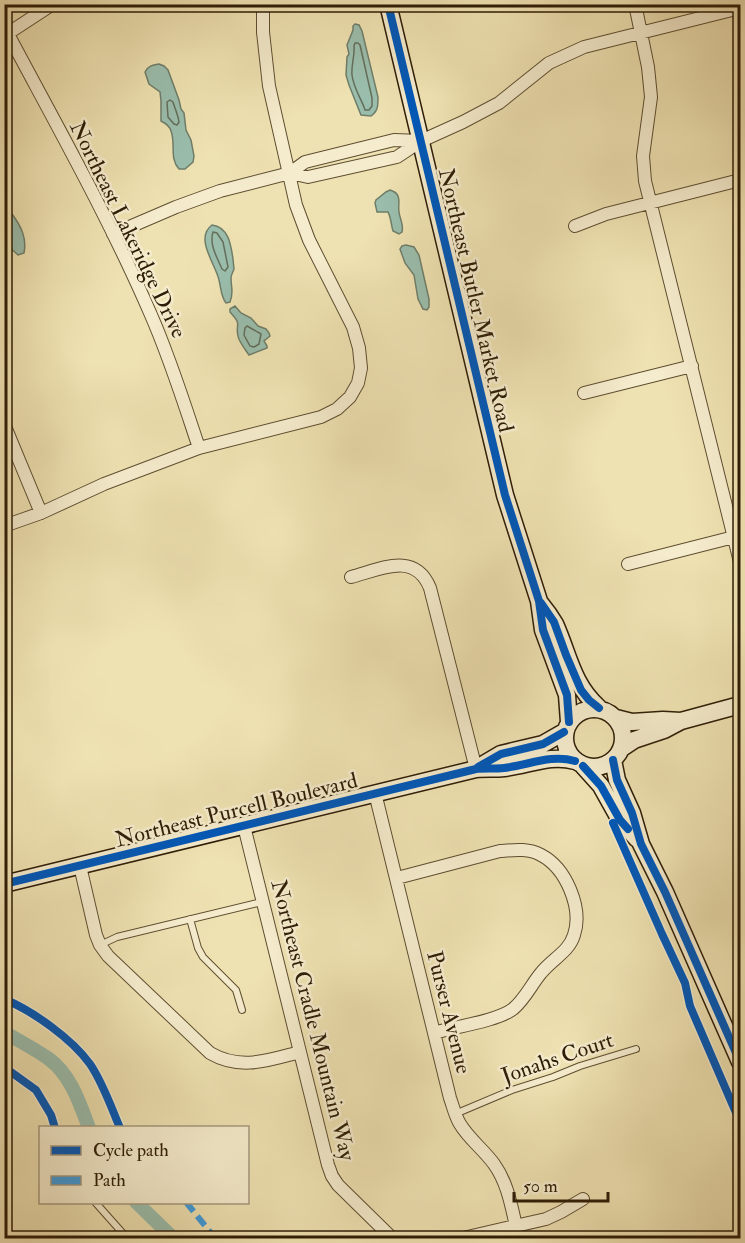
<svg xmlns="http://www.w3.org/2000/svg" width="745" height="1243" font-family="'IM FELL Double Pica',serif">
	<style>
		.water { fill: #9abead; stroke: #6f7e6a; stroke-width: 1.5 }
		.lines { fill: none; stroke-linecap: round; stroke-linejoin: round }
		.shore { stroke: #646e5a; stroke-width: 1.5 }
		.canal { stroke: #9abead; stroke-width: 14 }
		.lane-casing { stroke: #5e4e31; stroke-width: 8 }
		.street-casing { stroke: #5e4e31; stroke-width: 14 }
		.secondary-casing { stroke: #2e1d06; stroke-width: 19 }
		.lane { stroke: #f5eccd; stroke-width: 6 }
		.street { stroke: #f5eccd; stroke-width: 12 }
		.secondary { stroke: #f5eccd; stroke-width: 16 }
		.quiet { stroke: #3d9bdd; stroke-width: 6; stroke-dasharray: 12 6; stroke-linecap: butt }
		.cycleway-casing { stroke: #f5eccd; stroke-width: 11 }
		.cycleway { stroke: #0057b8; stroke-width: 8 }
		.labels { text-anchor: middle; stroke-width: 5; stroke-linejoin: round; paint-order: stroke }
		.street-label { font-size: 22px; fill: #2e1d06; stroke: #f5eccd }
	</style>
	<rect width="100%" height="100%" fill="#efe2b2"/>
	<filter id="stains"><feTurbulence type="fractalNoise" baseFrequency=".00333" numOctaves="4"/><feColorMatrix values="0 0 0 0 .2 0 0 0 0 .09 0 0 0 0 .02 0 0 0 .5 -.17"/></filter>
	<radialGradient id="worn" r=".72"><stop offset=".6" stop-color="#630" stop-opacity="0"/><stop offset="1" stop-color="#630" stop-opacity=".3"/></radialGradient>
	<path class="water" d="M355 24 359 25 362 31 378 97C378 106 378 111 371 116L361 115 349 85 346 75 347 57 349 54 347 45 353 30V26Z
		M159 64 164 66 168 70 179 100 181 109 184 113 186 130 191 140 194 156 193 162 185 169H179C169 158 176 144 171 131 170 127 165 123 161 121V101L160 92 149 84 145 72C148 66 152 65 159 64Z
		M390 190C394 192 396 191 398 196 400 201 398 207 399 212 400 220 404 224 402 232L399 234 393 231C391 225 391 217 388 212H377L375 203 376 200 386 192Z
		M5 213 12 214C21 226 27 238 24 253L18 255C2 242 4 231 5 213Z
		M212 225C229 227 231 246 233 259 233 260 234 268 234 269 233 272 231 275 231 278 231 287 234 293 230 302L226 303C221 297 221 288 219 280 216 265 194 238 212 225Z
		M406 245 414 247 419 255 429 299V307L427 310 423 309 418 299 414 275 405 263 400 249 402 246Z
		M235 306 241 313 251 318 258 326 266 329 269 333 270 336 264 341 267 346V348L249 355C245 349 239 342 238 336 235 323 243 326 230 312V309Z"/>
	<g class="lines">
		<path class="shore" d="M355 43H358L360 45 372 98V106L369 110H365L364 107C360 97 353 86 352 75 351 65 355 56 354 46Z
			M170 100 173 102C175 109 178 115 179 122L177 125 174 124 168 117 167 102Z
			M213 232 217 233 223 242 228 267 225 271 222 269C217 257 209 245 213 232Z
			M247 326 261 334 259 344 254 347 250 346 244 335 245 328Z"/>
		<path class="canal" d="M4 1032C19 1041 35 1049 49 1059 71 1075 80 1104 89 1128
			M136 1202 173 1238"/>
		<defs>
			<path id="lane" d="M190 919 198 948 203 957 236 990 242 1010
				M100 945 117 937 262 902
				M4 1067 36 1090 51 1115 55 1128
				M455 1114 512 1090 553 1077 580 1066 636 1049
				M95 1202 127 1238"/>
			<path id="street" d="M635 4 648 67 651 97 643 156 645 181 740 562
				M8 34C57 126 109 218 151 315 170 358 184 403 199 448
				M4 36 53 4
				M290 173 308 177 397 157 421 141 463 122 499 103 549 63 584 47 740 8
				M575 226 606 214 740 180
				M113 234 176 207 220 191 290 173 305 162 394 140 421 141
				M584 393 692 366
				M4 424 41 513
				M4 526 41 513 104 484 199 448 321 417 337 409 350 397 358 383 361 368 359 348 353 327 309 240 296 205 269 86 263 32V4
				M628 564 734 537
				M351 577C381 569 415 551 430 588L476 769
				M375 793 450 1098C453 1106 455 1116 460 1124 469 1139 484 1150 494 1164 507 1182 511 1204 516 1226
				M244 826 328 1165 332 1176 338 1185 392 1238
				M80 866 96 935 100 945 108 956 210 1053C241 1071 269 1060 300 1052
				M397 878 500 851C514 850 528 848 541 855 566 868 583 908 574 935 569 952 552 959 541 973 531 985 525 999 513 1009 497 1021 454 1027 434 1033
				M463 1238 546 1219 561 1212 583 1199"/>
			<path id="secondary" d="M388 4 505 495 539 601 543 630 567 695 569 722
				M541 604C546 610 551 617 555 624 569 655 572 684 599 708
				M565 738a29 29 0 1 1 58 0a29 29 0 1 1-58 0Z
				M616 718 632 722 663 720 681 721
				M622 748 634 740 664 730 681 721 740 705
				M613 760 617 780 632 813 641 844 665 892 740 1062
				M583 766 601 786 620 820 637 839
				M479 767 501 754 543 744 564 732
				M4 884 476 769C485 768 495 769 504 768 529 765 551 754 575 761"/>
		</defs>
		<use href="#lane" class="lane-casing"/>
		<use href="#street" class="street-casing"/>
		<use href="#secondary" class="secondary-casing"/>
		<use href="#lane" class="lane"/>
		<use href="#street" class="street"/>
		<use href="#secondary" class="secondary"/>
		<path class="quiet" d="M186 1202 215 1238"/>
		<defs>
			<path id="cycleway" d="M388 4 505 495 539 601 543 630 567 695 569 722
				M541 603 554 622 566 655 581 690 589 700 599 708
				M613 760 617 780 632 813 641 844 665 892 740 1062
				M583 766 601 786 620 820 628 829
				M478 767 501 754 543 744 564 732
				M613 823 662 934 685 983 690 1006 740 1122
				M4 884 476 769C485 768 495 769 504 768 529 765 551 754 575 761
				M4 999C33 1011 72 1039 90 1064 103 1083 111 1107 120 1128
				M4 1067 36 1090 51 1115 55 1128"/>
		</defs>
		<use href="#cycleway" class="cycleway-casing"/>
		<use href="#cycleway" class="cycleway"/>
	</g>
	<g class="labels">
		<g class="street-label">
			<text transform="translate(129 229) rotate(64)" y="8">Northeast Lakeridge Drive</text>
			<text transform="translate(477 300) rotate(77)" y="8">Northeast Butler Market Road</text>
			<text transform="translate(236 809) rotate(-14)" y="8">Northeast Purcell Boulevard</text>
			<text transform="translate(450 1012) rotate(76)" y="8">Purser Avenue</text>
			<text transform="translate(314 1020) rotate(76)" y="8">Northeast Cradle Mountain Way</text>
			<text transform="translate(557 1057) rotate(-19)" y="8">Jonahs Court</text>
		</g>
	</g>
	<rect width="745" height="1243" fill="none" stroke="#efe2b2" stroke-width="24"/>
	<rect x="6" y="6" width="733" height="1231" fill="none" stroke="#2e1d06" stroke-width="3"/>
	<rect x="12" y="12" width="721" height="1219" fill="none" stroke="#2e1d06" stroke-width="1.5"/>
	<rect x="39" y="1126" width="210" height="78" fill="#f5eccd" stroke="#a5997d" stroke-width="1.5"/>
	<rect x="51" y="1146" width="30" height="9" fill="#0057b8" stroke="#a5997d" stroke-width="1.5"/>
	<text x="93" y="1156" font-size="18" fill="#2e1d06">Cycle path</text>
	<rect x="51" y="1176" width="30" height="9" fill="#3d9bdd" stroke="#a5997d" stroke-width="1.5"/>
	<text x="93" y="1186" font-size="18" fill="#2e1d06">Path</text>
	<path d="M514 1192v9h94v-9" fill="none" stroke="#2e1d06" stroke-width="3"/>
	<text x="523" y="1192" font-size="18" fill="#2e1d06" stroke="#f5eccd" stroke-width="4.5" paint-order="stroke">50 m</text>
	<rect width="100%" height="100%" filter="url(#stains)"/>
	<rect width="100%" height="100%" fill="url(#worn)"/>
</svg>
